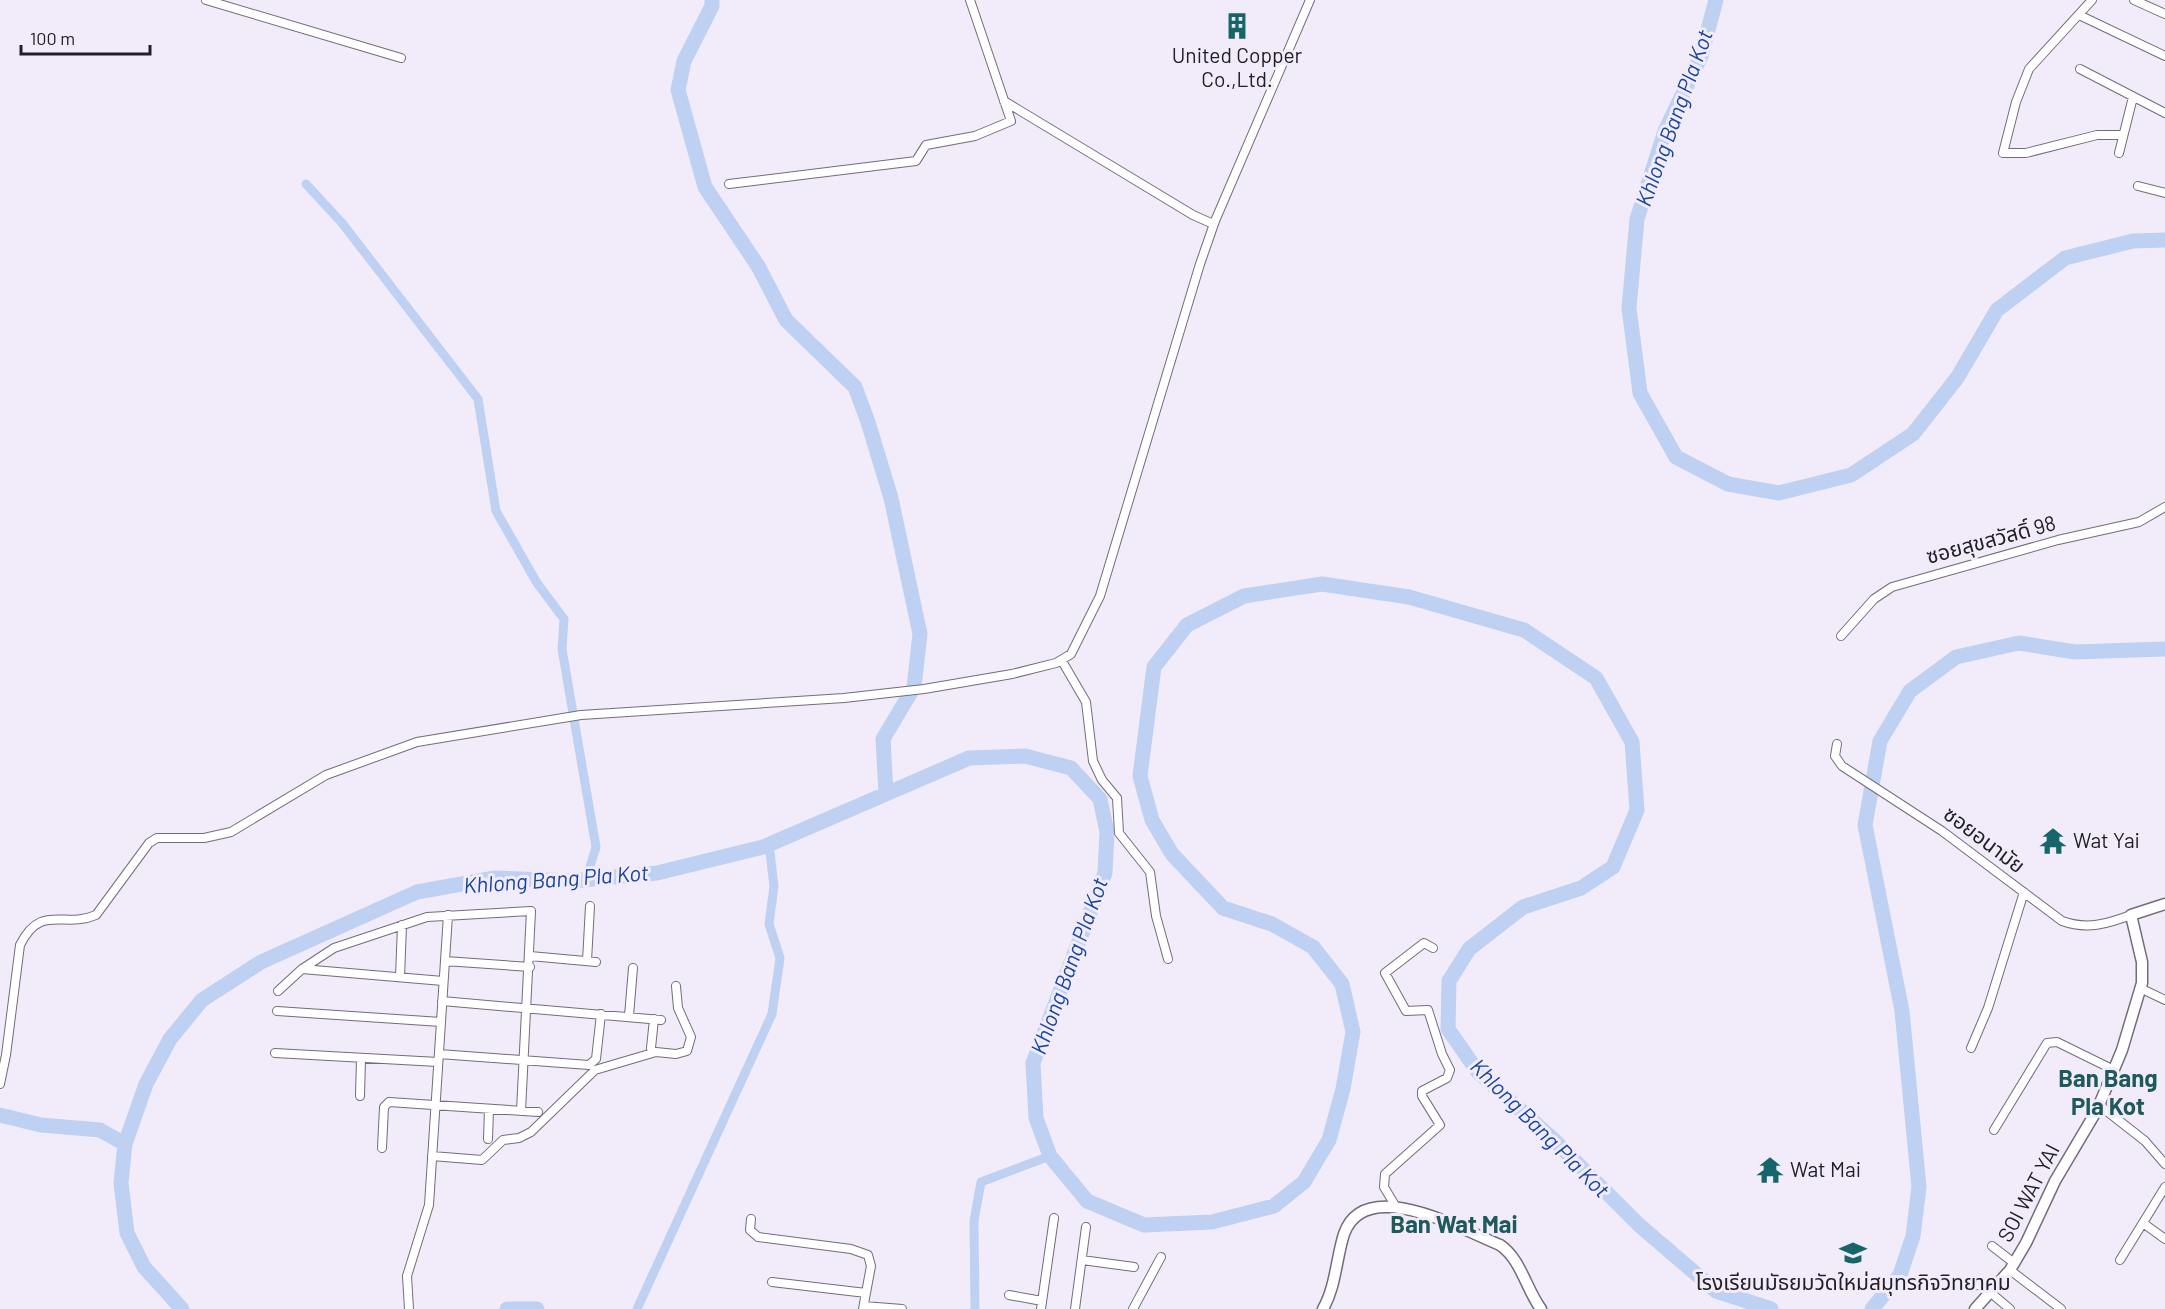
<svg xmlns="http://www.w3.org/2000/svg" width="2165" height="1309" font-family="Barlow,'Noto Sans Thai',sans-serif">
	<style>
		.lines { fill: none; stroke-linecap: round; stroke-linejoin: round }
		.canal { stroke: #bfd1f2; stroke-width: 9 }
		.river { stroke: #bfd1f2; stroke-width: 15 }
		.street-casing { stroke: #726d79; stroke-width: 10 }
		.secondary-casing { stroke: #726d79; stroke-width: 13 }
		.street { stroke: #fff; stroke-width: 8 }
		.secondary { stroke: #fff; stroke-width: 10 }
		.labels { text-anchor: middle; stroke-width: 6; stroke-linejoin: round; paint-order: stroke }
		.poi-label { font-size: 21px; fill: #222025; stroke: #f2ecfa }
		.street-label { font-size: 21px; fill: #222025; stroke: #f2ecfa }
		.water-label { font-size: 22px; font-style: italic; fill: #1745a0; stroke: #f2ecfa }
		.quarter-label { font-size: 24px; font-weight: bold; fill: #1e595c; stroke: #f2ecfa }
	</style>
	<rect width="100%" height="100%" fill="#f2ecfa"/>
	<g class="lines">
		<path class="canal" d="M306 184 342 223 478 399 496 511 537 583 564 619 562 649 596 847 586 880
			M637 1309 772 1014 780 958 769 924 774 886 769 844
			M975 1309 974 1221 981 1182 1050 1156"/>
		<path class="river" d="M712 0V6L684 61 678 90 705 187 758 266 786 320 855 387 868 422 891 498 920 634 914 687 883 739 886 794
			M1716 0 1701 56 1665 131 1637 219 1629 308 1640 393 1676 457 1728 484 1779 493 1851 475 1913 434 1957 378 1997 310 2065 258 2133 241 2165 240
			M0 1115 41 1125 100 1130 125 1144
			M182 1309 144 1267 127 1233 121 1183 125 1144 146 1084 170 1039 202 1000 261 962 417 892 495 878 572 881 657 873 763 847 969 758 1025 756 1071 768 1100 799 1107 832 1105 873 1033 1063 1036 1118 1050 1156 1087 1201 1144 1225 1212 1222 1274 1206 1304 1182 1329 1140 1343 1089 1353 1032 1342 984 1313 947 1272 924 1223 908 1172 854 1152 820 1140 776 1154 667 1187 625 1244 596 1322 584 1409 597 1524 630 1596 678 1632 742 1637 810 1613 867 1581 888 1523 907 1469 949 1449 981 1448 1029 1478 1072 1554 1140 1639 1225 1716 1291 1771 1309
			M507 1309H537
			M1872 1309 1900 1275 1913 1236 1919 1187 1902 1011 1865 825 1880 741 1910 691 1956 657 2019 643 2075 652 2165 649"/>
		<defs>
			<path id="street" d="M206 0 401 58
				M2092 0 2029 69 2016 102 2003 153H2026L2097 135H2122
				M2134 0 2165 14
				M2079 15 2165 56
				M2080 69 2165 113
				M1004 101 1193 215 1211 223 1215 221
				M2119 153 2133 97
				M729 184 916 161 926 145 975 136 1011 121 970 0
				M2138 186 2165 193
				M1841 636 1874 599 1892 587 2058 540 2139 522 2165 507
				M1062 661 1086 702 1093 761 1102 780 1117 798 1119 833 1150 872 1156 916 1168 959
				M1837 744 1835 756 1842 766 1942 831 2062 921C2087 930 2107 924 2131 915
				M530 956 596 962
				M445 961 530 967
				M587 961 590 906
				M302 969 443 981
				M400 977 402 925
				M2142 989 2165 1000
				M278 991 302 969 334 948 427 917 531 911 521 1111
				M442 1001 661 1020
				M277 1011 441 1022
				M629 1016 633 968
				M651 1048 654 1019
				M1971 1048 1988 1008 2024 892
				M275 1053 438 1062
				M439 1054 589 1065 596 1059 601 1014
				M0 1084 6 1055 20 945C41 903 63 929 96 915L149 843 157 838H204L231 832 326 775 417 742 581 715 844 698 924 689 1012 674 1056 663 1071 654 1100 596 1200 264 1215 221 1310 0
				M360 1096 361 1059
				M2099 1105 2145 1141 2165 1164
				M1994 1130 2047 1043 2057 1042 2114 1070
				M488 1139 489 1109
				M382 1148 384 1107 389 1102 538 1112
				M432 1156 482 1160 503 1140 519 1138 531 1132 595 1070 656 1052 676 1054 687 1051 691 1037 678 1008 676 986
				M1396 1207 1384 1187 1385 1174 1440 1125 1422 1096V1091L1447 1078 1450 1070 1442 1054 1428 1010 1406 1011 1385 973 1424 943 1433 948
				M751 1219 750 1230 758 1237 851 1249 868 1255 871 1266 863 1309
				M2143 1223 2165 1239
				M1992 1246 2014 1263
				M1082 1260 1134 1267
				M2120 1260 2165 1187
				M2010 1270 2061 1309
				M772 1282 866 1293
				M1954 1284C1968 1289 1981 1281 1995 1288
				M1991 1293 2010 1309
				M1009 1295 1042 1301
				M864 1306 902 1309
				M409 1309 407 1276 429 1205 448 915
				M1041 1309 1054 1218
				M1075 1309 1086 1227
				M1133 1309 1161 1257"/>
			<path id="secondary" d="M1323 1309C1336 1286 1336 1259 1344 1234 1365 1174 1463 1230 1500 1245 1521 1259 1526 1289 1541 1309
				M1975 1309 2010 1270 2026 1243 2055 1181 2097 1110 2122 1050 2142 983V962L2131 915 2165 904"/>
		</defs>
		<use href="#street" class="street-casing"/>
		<use href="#secondary" class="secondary-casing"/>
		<use href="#street" class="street"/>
		<use href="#secondary" class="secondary"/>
	</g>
	<defs>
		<symbol id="building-bare" viewBox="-9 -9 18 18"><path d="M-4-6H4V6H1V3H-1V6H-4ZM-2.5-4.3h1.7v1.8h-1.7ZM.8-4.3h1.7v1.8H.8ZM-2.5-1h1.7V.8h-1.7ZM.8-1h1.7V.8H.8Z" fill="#166569" stroke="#f2ecfa" stroke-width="2.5" paint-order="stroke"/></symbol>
		<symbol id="temple-bare" viewBox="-9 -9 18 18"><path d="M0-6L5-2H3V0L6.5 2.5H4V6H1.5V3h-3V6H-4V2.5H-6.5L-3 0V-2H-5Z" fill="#166569" stroke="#f2ecfa" stroke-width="2.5" paint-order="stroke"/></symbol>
		<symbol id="school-bare" viewBox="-9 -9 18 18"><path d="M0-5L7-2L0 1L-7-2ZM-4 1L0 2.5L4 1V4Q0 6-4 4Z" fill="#166569" stroke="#f2ecfa" stroke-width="2.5" paint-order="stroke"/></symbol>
	</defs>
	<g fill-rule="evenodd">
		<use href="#building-bare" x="1218" y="7" width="38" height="38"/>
		<use href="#temple-bare" x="2034" y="822" width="38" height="38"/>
		<use href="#temple-bare" x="1751" y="1151" width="38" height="38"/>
		<use href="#school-bare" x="1834" y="1234" width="38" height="38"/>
	</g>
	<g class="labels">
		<g class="poi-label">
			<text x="1237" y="63">United Copper<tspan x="1237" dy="24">Co.,Ltd.</tspan></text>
			<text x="2073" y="848" text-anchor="start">Wat Yai</text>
			<text x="1790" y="1177" text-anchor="start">Wat Mai</text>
			<text x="1853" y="1290">โรงเรียนมัธยมวัดใหม่สมุทรกิจวิทยาคม</text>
		</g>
		<g class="street-label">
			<text transform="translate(1991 540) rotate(-15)" y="7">ซอยสุขสวัสดิ์ 98</text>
			<text transform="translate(1984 840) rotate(37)" y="7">ซอยอนามัย</text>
			<text transform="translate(2029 1193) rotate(-62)" y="7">SOI WAT YAI</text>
		</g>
		<g class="water-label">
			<text transform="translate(1674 118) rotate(-70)" y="8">Khlong Bang Pla Kot</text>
			<text transform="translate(556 879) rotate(-4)" y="8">Khlong Bang Pla Kot</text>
			<text transform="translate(1069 966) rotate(-70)" y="8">Khlong Bang Pla Kot</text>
			<text transform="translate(1540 1128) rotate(45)" y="8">Khlong Bang Pla Kot</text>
		</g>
		<g class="quarter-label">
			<text x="2108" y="1087">Ban Bang<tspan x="2108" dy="28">Pla Kot</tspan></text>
			<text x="1454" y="1233">Ban Wat Mai</text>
		</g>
	</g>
	<path d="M21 45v9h129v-9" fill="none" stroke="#222025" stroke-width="3"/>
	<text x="30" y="45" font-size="18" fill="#222025" stroke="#f2ecfa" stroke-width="4.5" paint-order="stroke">100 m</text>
</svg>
